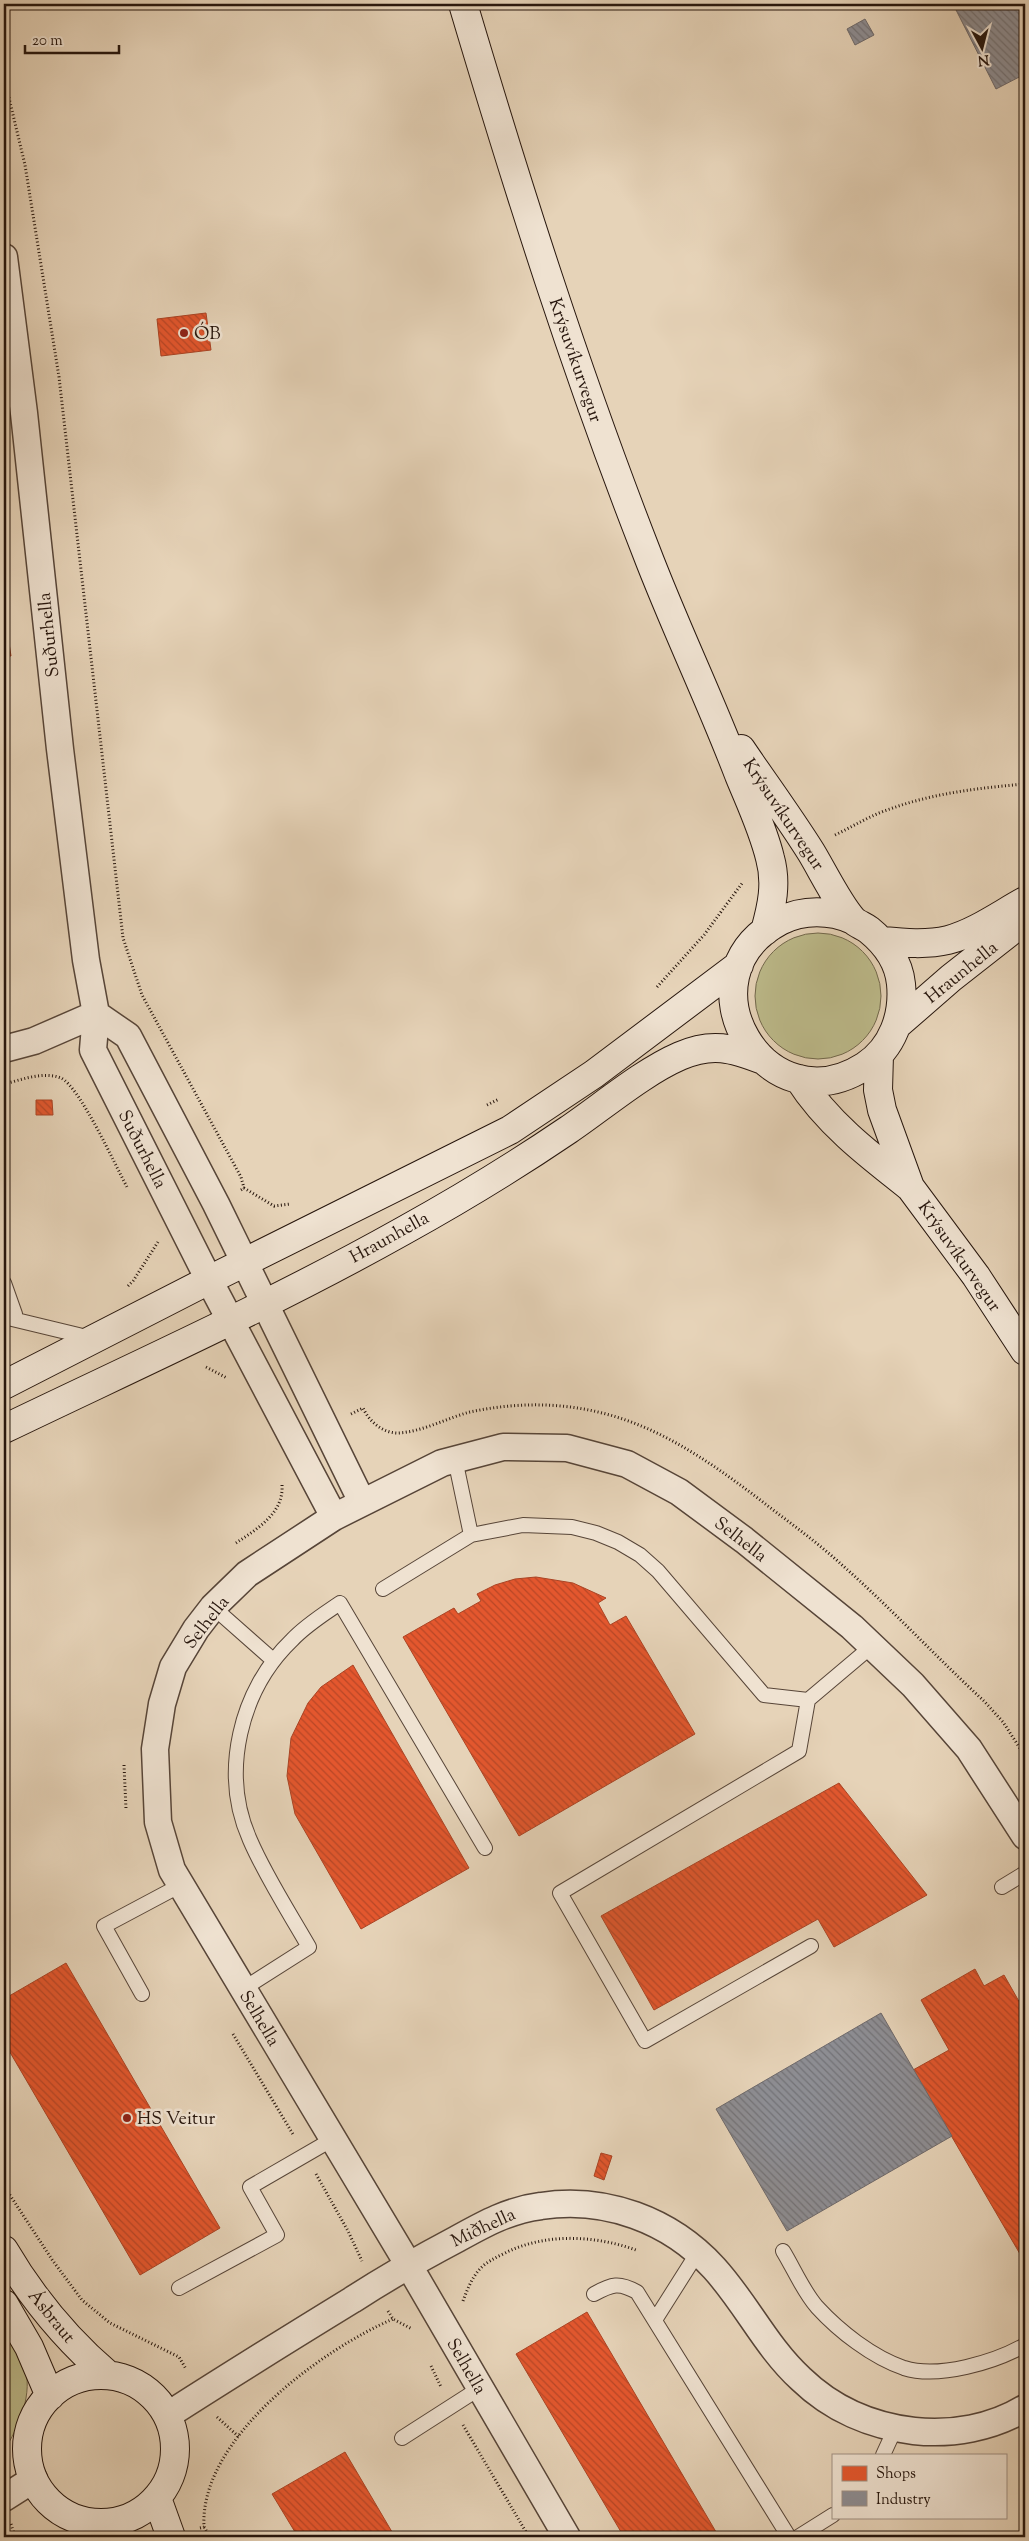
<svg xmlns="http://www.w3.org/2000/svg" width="1029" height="2541" font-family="'Sorts Mill Goudy',serif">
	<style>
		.green { fill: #bcba8a; stroke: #72684c }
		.shops { fill: url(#shops-back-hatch); stroke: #ab4424 }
		.industry { fill: url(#industry-back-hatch); stroke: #6e696a }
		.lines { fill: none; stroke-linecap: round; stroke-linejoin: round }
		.lane-casing { stroke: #574538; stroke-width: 16 }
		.street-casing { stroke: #574538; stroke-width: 29 }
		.secondary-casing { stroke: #27160d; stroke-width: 30 }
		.path { stroke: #27160d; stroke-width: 3; stroke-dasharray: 1 2.5; stroke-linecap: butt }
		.lane { stroke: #efe2d1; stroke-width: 14 }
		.street { stroke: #efe2d1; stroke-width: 26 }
		.secondary { stroke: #efe2d1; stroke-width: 28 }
		.poi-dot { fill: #8f2418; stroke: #efe2d1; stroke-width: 2 }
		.labels { text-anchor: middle; stroke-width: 5; stroke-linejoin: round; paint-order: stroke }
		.poi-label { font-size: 18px; fill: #27160d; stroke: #efe2d1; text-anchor: start }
		.street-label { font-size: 18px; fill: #27160d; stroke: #efe2d1 }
	</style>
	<defs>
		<pattern id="shops-back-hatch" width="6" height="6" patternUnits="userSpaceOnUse" patternTransform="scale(1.25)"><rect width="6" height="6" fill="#e4572e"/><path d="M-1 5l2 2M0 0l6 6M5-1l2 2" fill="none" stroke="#b94726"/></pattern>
		<pattern id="industry-back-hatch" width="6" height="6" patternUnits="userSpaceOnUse" patternTransform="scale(1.25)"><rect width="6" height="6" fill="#8d8d92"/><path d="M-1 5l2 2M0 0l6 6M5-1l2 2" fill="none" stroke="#737276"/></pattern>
	</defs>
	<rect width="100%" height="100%" fill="#e6d3b8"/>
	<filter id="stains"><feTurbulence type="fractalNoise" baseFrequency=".004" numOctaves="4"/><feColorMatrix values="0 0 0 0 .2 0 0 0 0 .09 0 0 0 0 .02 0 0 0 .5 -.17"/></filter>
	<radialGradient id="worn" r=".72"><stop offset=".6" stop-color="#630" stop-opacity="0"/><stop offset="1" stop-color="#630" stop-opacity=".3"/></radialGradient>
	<path class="green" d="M755 996a63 63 0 1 1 126 0a63 63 0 1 1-126 0Z
		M4 2327C10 2339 20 2352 24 2365 34 2392 19 2428 4 2450Z"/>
	<path class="shops" d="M206 313 211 350 161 356 157 319Z
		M9 643 11 656H4V644Z
		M36 1100H52L53 1115H36Z
		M536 1577 573 1583 606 1598 598 1603 610 1625 626 1616 695 1734 519 1836 403 1637 454 1608 458 1614 481 1601 477 1594 495 1585 515 1579Z
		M353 1665 469 1868 361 1929 295 1814 287 1776 291 1738 308 1703 321 1687Z
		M839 1783 927 1895 834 1947 818 1919 654 2010 601 1916Z
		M66 1963 220 2228 140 2275 4 2042V1999Z
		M975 1969 984 1986 1004 1975 1025 2012V2251L1020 2254 913 2070 949 2050 921 2000Z
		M601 2153 612 2156 604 2180 594 2176Z
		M587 2312 719 2537H624L516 2354Z
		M345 2452 395 2537H298L272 2494Z"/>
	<path class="industry" d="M953 4H1025V74L996 89Z
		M865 19 874 35 855 45 847 29Z
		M881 2013 952 2136 787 2231 716 2109Z"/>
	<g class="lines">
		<defs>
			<path id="lane" d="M4 1283 15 1314
				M8 1318 91 1338
				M455 1459 471 1535
				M383 1589 471 1535 523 1525 572 1527 596 1533 618 1542 640 1555 658 1571 764 1695 808 1700 872 1646
				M213 1607 273 1660
				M808 1700 799 1751 560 1893 645 2041 811 1946
				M1002 1887 1025 1873
				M243 1989 309 1947C289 1912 266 1877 250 1840 220 1773 240 1690 292 1640 306 1625 324 1614 340 1603L485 1848
				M142 1994 104 1926 181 1885
				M783 2251C794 2269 803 2291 817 2307 839 2331 872 2357 904 2368 939 2379 995 2362 1025 2345
				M179 2288 277 2235 250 2187 333 2139
				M594 2294C612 2284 619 2282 637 2292L789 2537
				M655 2320 698 2252
				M402 2438 480 2388
				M883 2455 895 2429
				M798 2537 833 2515"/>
			<path id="street" d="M4 257 24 413 60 749 86 960 96 1014 93 1050 209 1280 334 1517
				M96 1014 128 1036 216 1204 362 1502
				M4 1049 34 1041 96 1014
				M168 2415C229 2376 290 2338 352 2300 386 2278 421 2258 457 2239 484 2224 509 2210 541 2206 605 2196 670 2220 714 2268 746 2303 766 2347 801 2379 832 2409 872 2426 914 2431 952 2435 992 2428 1025 2408
				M4 2498 34 2479
				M567 2537 408 2264 172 1870 158 1822 155 1749 162 1704 173 1667 196 1629 213 1607 247 1574 334 1517 442 1463 503 1447 567 1448 627 1464 679 1492 744 1540 852 1627 913 1685 969 1749 1025 1836"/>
			<path id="secondary" d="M463 4C518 189 576 372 646 551 675 627 710 699 739 775 750 802 763 829 770 858 777 883 772 906 765 931
				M741 749C764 783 789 817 811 852 822 870 839 905 853 920 857 924 864 926 869 930 885 943 899 962 901 984 904 1015 893 1048 865 1066 766 1130 675 977 780 921 803 909 831 910 853 920
				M882 941C904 943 927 945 948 940 975 933 1001 914 1025 901
				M897 1025 951 978 1025 920
				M879 1055 878 1090 882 1110 910 1187 976 1276 1025 1351
				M799 1079C827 1123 869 1155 910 1187
				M4 1385 209 1280 510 1130 594 1074 739 965
				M4 1429C137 1365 273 1304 403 1231 459 1200 515 1166 568 1130 602 1107 643 1072 680 1056 712 1042 732 1048 763 1060
				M4 2250C31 2296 67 2340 108 2375
				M4 2304 29 2347 50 2396
				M27 2449a74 74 0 1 1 148 0a74 74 0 1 1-148 0Z
				M157 2498 171 2537"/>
		</defs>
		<use href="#lane" class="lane-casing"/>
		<use href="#street" class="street-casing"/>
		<use href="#secondary" class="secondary-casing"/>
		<path class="path" d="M4 77 25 165 59 377 123 938 142 995 241 1177 244 1188
			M835 835C854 826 871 815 890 809 934 793 979 788 1025 784
			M657 987 704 935 743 882
			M4 1084C21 1080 43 1071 61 1078 80 1087 115 1165 127 1187
			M487 1105 499 1099
			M241 1190 244 1188 274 1206 290 1204
			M128 1286 133 1281 158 1242
			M206 1367 227 1378
			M351 1414 363 1408C369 1421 382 1433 398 1433 422 1432 447 1418 470 1412 512 1403 556 1402 598 1412 659 1426 710 1462 759 1499 787 1521 816 1541 842 1565 891 1608 936 1657 984 1701L1003 1722 1025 1756
			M236 1543C257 1529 284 1513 282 1485
			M124 1765 126 1809
			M233 2034 294 2136
			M316 2174 348 2231 362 2261
			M4 2186 53 2261 82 2300 110 2323 179 2357 186 2369
			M463 2301C467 2290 472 2278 479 2270 486 2262 495 2258 505 2253 545 2233 594 2235 636 2250
			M388 2311 393 2319 412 2329
			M431 2366 441 2387
			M217 2417 239 2437
			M463 2425 529 2537
			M11 2524 15 2537
			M204 2527 210 2537
			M200 2528 204 2527C199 2439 321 2350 393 2319"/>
		<use href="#lane" class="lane"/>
		<use href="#street" class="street"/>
		<use href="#secondary" class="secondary"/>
	</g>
	<g class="poi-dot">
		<circle cx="184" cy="333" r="5"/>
		<circle cx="127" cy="2118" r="5"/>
	</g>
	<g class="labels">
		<g class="poi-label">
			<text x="194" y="339">ÓB</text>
			<text x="137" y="2124">HS Veitur</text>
		</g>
		<g class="street-label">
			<text transform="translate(576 360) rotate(71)" y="6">Krýsuvíkurvegur</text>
			<text transform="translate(48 635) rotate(-96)" y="6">Suðurhella</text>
			<text transform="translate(784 814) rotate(56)" y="6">Krýsuvíkurvegur</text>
			<text transform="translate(961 972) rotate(-39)" y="6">Hraunhella</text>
			<text transform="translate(143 1149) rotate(63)" y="6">Suðurhella</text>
			<text transform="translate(389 1237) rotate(-29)" y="6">Hraunhella</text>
			<text transform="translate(960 1256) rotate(55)" y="6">Krýsuvíkurvegur</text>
			<text transform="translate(741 1539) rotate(38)" y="6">Selhella</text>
			<text transform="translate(206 1622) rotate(-52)" y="6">Selhella</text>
			<text transform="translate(260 2018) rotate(59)" y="6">Selhella</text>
			<text transform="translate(483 2227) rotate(-25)" y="6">Miðhella</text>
			<text transform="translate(52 2316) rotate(51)" y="6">Ásbraut</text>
			<text transform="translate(467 2366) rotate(60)" y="6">Selhella</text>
		</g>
	</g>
	<rect width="1029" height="2541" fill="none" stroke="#e6d3b8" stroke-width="20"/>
	<rect x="5" y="5" width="1019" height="2531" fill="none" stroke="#27160d" stroke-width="2.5"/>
	<rect x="10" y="10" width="1009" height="2521" fill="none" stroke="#27160d"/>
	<rect x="832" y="2454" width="175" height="65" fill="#efe2d1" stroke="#9f9083"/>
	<rect x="842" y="2466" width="25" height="15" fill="#e4572e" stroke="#9f9083"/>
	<text x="876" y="2478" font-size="15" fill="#27160d">Shops</text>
	<rect x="842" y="2491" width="25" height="15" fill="#8d8d92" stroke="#9f9083"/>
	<text x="876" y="2504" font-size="15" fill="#27160d">Industry</text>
	<g transform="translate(982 48) rotate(173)" stroke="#efe2d1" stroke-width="4" paint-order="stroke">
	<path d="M0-4L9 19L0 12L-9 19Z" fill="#27160d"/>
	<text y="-8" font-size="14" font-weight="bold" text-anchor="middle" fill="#27160d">N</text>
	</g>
	<path d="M25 45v8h94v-8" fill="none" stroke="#27160d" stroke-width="2.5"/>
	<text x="32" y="45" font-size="15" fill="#27160d" stroke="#efe2d1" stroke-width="4" paint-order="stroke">20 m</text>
	<rect width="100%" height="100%" filter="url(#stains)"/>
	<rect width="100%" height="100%" fill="url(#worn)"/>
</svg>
